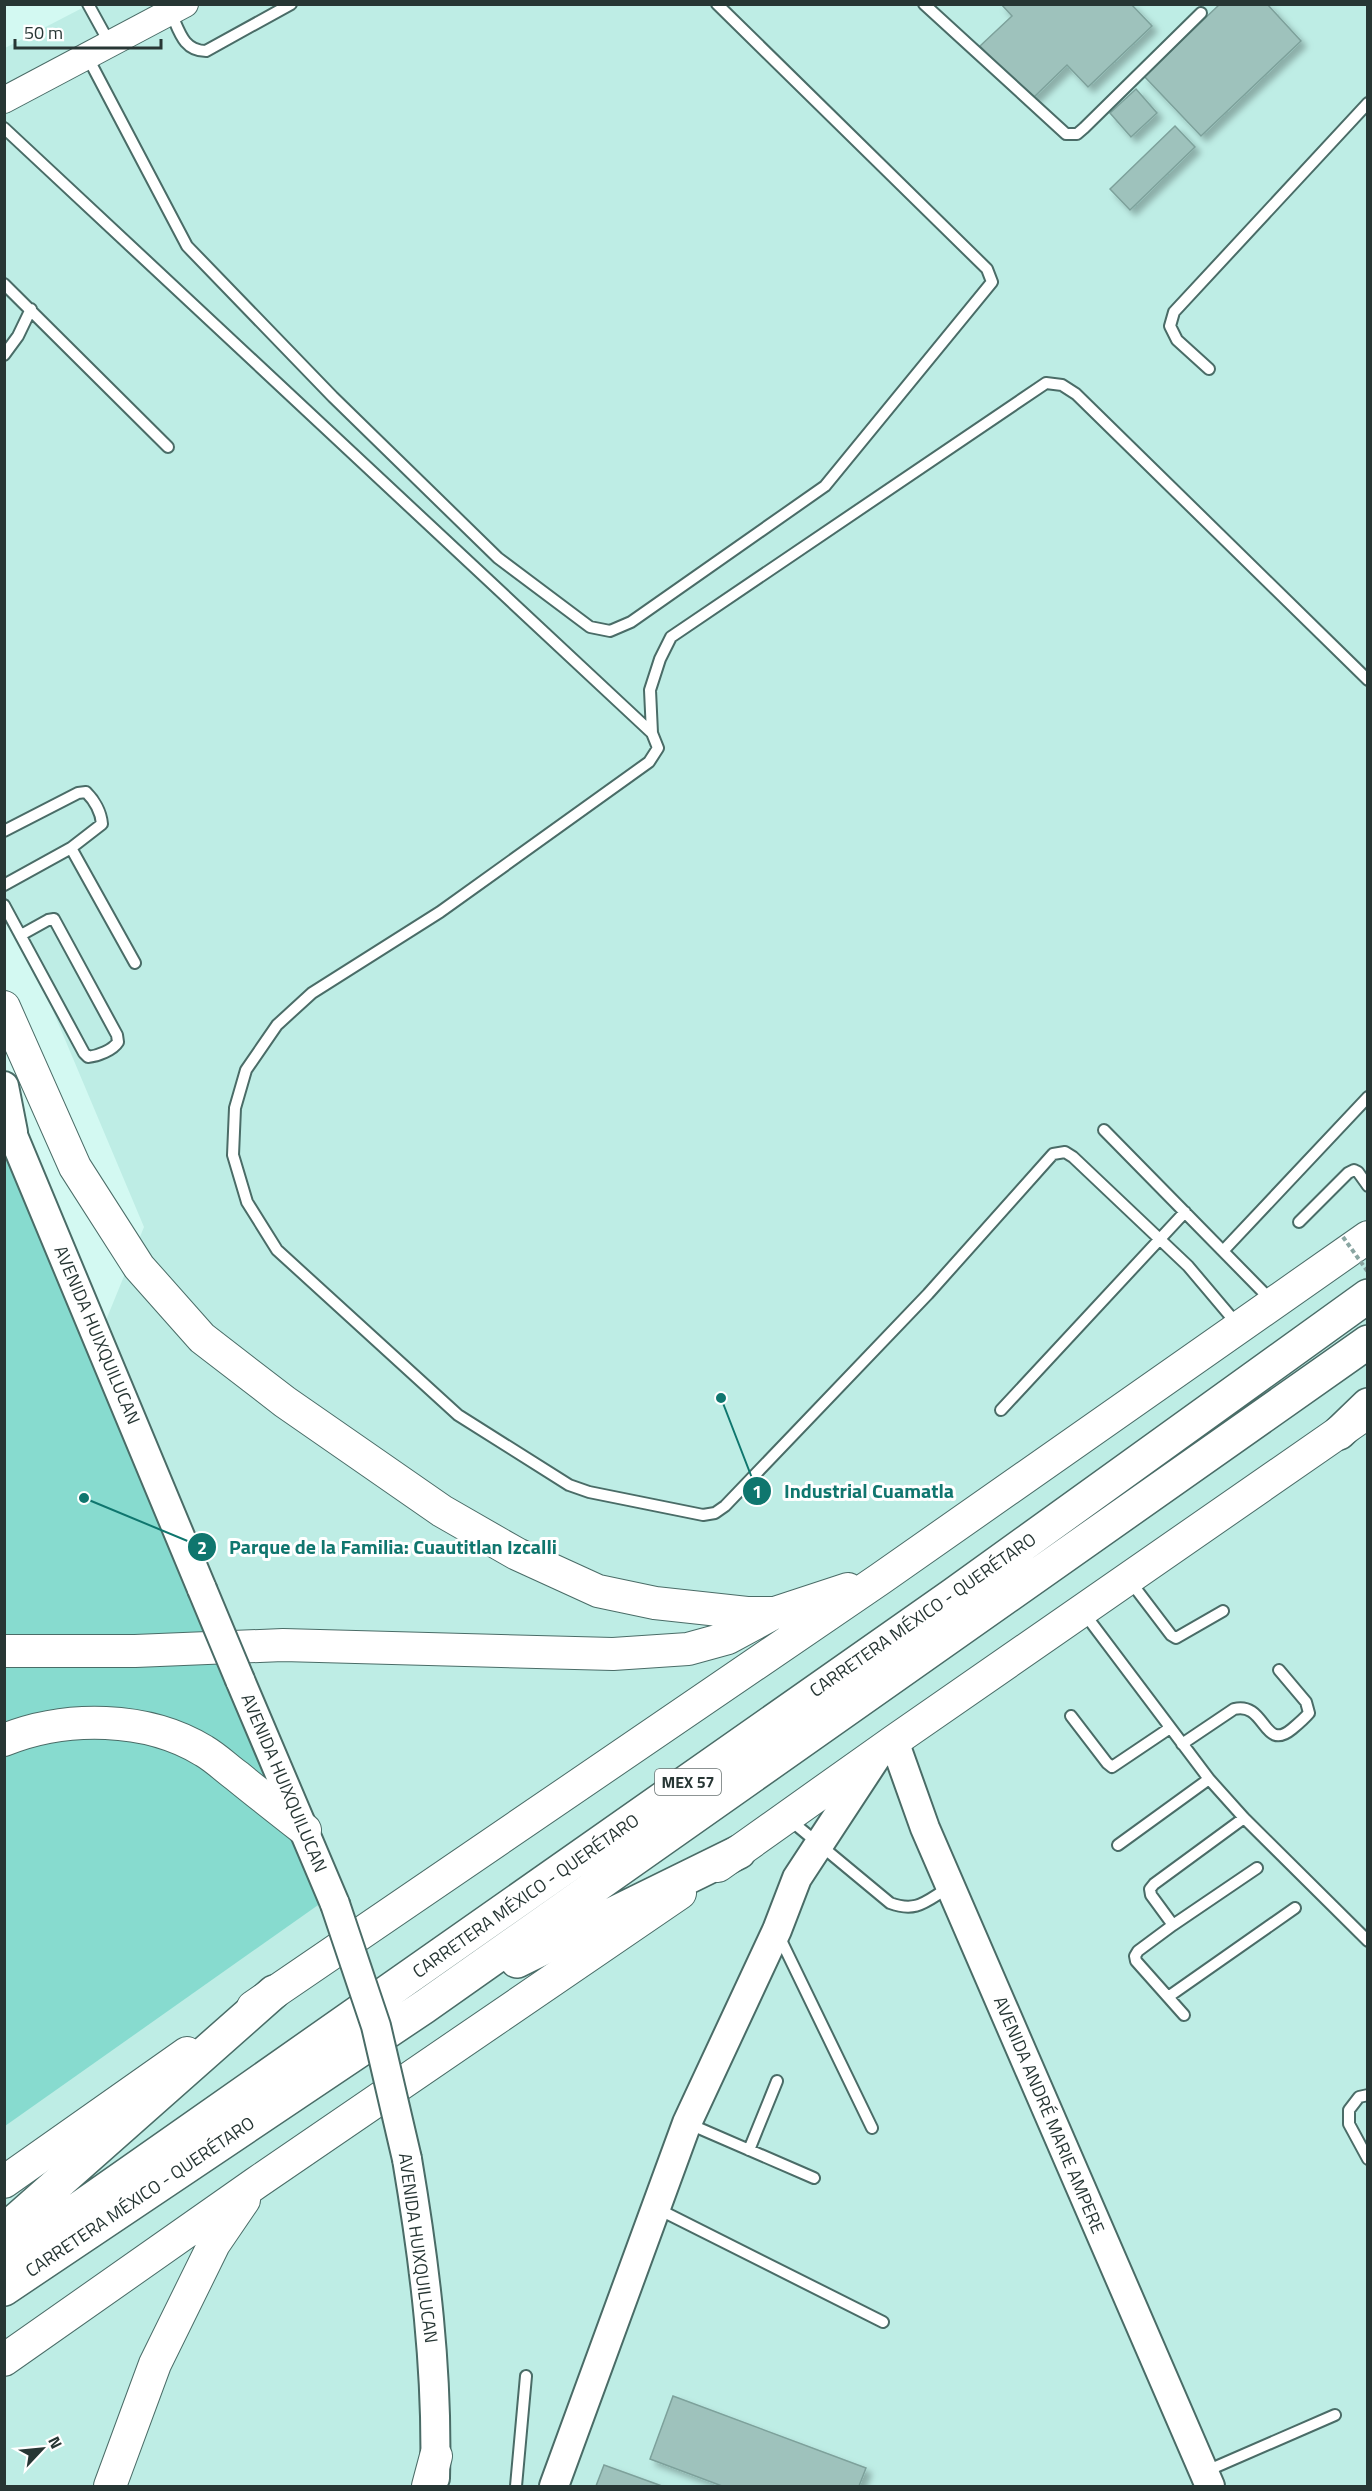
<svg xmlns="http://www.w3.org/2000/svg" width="1372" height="2491" font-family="'Titillium Web',sans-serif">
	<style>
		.built { fill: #beede5 }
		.green { fill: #87dbcf }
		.building { fill: #9ec2bc; stroke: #7da19b; stroke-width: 1.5; filter: url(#shadow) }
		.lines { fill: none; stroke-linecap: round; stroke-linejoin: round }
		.service-casing { stroke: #4a6c67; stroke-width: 14 }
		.tertiary-casing { stroke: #4a6c67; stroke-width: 28 }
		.secondary-casing { stroke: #4a6c67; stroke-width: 32 }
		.primary-casing { stroke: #4a6c67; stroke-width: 34 }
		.trunk-casing { stroke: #4a6c67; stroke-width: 36 }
		.service { stroke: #fff; stroke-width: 10 }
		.tertiary { stroke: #fff; stroke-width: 26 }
		.secondary { stroke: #fff; stroke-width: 28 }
		.primary { stroke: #fff; stroke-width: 32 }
		.trunk { stroke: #fff; stroke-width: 33 }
		.secondary-bridge-casing { stroke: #4a6c67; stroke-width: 32; stroke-linecap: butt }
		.path-bridge { stroke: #8aa6a2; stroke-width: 4; stroke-dasharray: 4.5 3; stroke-linecap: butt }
		.secondary-bridge { stroke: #fff; stroke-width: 28 }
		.labels { text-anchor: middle; stroke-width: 6; stroke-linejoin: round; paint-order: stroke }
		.shield { fill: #fff; stroke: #687271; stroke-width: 1.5 }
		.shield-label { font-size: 16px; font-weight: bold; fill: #273634 }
		.street-label { font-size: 18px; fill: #273634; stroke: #fff }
		.leader { fill: none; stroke: #0f766e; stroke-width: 2 }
		.callout-dot { fill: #0f766e; stroke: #fff; stroke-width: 2 }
		.mark-label { font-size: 18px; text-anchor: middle; font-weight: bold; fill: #fff }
		.callout-label { font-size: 20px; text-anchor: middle; font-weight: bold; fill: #0f766e; stroke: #fff; stroke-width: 6; stroke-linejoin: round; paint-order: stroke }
	</style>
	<defs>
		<filter id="shadow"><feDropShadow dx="5.5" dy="5.5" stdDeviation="3" flood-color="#0004"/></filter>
	</defs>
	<rect width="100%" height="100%" fill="#d3f9f2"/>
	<path class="built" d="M90 4 1367 5V2486H5V1568L144 1227 5 897V48Z"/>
	<path class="green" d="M4 1093 321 1903 5 2126H4Z"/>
	<path class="building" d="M1001 4H1131L1152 26 1088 87 1067 65 1031 100 980 46 1012 16Z
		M1220 4H1267L1301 41 1201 136 1144 76Z
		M1136 89 1157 113 1131 137 1110 113Z
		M1175 126 1195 147 1130 210 1110 189Z
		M673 2396 866 2468 859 2486H722L650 2459Z
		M604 2465 662 2486H596Z"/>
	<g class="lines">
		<defs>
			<path id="service" d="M88 4 110 44
				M924 4 1066 134H1077L1084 128 1201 13
				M171 13C179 30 183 51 206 51L291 4
				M87 56 187 246 333 397 498 558 590 627 610 631 631 622 825 486 992 282 987 269 717 4
				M4 128 652 733 658 748 649 762 440 912 312 993 277 1025 246 1070 235 1108 233 1155 247 1202 277 1250 458 1415 569 1485 589 1492 703 1515 715 1513 725 1506 928 1294 1053 1154 1065 1152 1073 1157 1188 1266 1237 1324
				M4 284 168 447
				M4 355 18 336 31 309
				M1209 369 1177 340 1170 326 1174 312 1368 103
				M652 733 650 690 660 659 671 637 1046 383 1062 385 1076 394 1368 680
				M4 831 78 793 86 792C94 800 101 812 102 824L71 848
				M4 885 71 848 135 963
				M4 905 84 1053 88 1057C98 1056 113 1050 118 1042L117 1035 54 919 48 920 21 935
				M1104 1130 1271 1300
				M1299 1222 1348 1173 1354 1170 1358 1172 1368 1186
				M1223 1251 1368 1097
				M1001 1410 1185 1212
				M1130 1581 1171 1635 1176 1638 1223 1611
				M1084 1613 1209 1779 1244 1818 1368 1941
				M1071 1716 1107 1763 1112 1767 1170 1728
				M1182 1744 1234 1709C1266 1701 1263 1753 1292 1729 1298 1724 1304 1719 1309 1713L1306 1702 1279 1670
				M1244 1818 1154 1884 1150 1889 1151 1895 1173 1925 1257 1868
				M790 1820 890 1903C917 1913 926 1901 948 1888
				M1118 1845 1209 1779
				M1173 1925 1138 1951 1135 1956 1136 1961 1168 1997 1295 1908
				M779 1936 872 2128
				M1168 1997 1184 2015
				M1368 2095 1359 2097 1349 2110V2124L1368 2159
				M687 2123 814 2178
				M749 2150 777 2081
				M656 2208 883 2322
				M1204 2472 1335 2415
				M516 2486 526 2376"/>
			<path id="tertiary" d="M4 100 185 4"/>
			<path id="secondary" d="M4 1086 13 1132
				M4 1114 202 1589
				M240 1680 335 1904
				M894 1741 925 1828 1210 2486
				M407 2159C425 2265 438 2371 435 2478
				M554 2486 687 2123 777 1930 797 1878 879 1753"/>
			<path id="primary" d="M4 1007 75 1167 139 1267 202 1338 285 1402 442 1511 517 1554 598 1591 655 1603 747 1613H775L848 1589
				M4 1651H135L283 1645 613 1654 688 1649 728 1638 774 1613
				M4 1740C66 1715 147 1716 204 1751 216 1758 226 1768 237 1776 259 1794 282 1812 305 1830
				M718 1866 894 1741 1361 1417
				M253 2007 880 1579 1368 1237
				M4 2182 187 2053
				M4 2360 256 2183 680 1893
				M110 2486 155 2364 214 2244 244 2200
				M428 2486 436 2456"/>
			<path id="trunk" d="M1339 1433 1368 1405
				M517 1961 739 1852
				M4 2231 274 1992
				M4 2261 953 1595 1368 1296
				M4 2289 424 2007 1368 1342"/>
		</defs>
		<use href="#service" class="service-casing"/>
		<use href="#tertiary" class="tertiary-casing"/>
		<use href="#secondary" class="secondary-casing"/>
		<use href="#primary" class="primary-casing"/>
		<use href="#trunk" class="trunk-casing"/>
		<use href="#service" class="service"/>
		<use href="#tertiary" class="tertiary"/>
		<use href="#secondary" class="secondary"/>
		<use href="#primary" class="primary"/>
		<use href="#trunk" class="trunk"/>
		<defs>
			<path id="secondary-bridge" d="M202 1589 240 1680
				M335 1904 376 2026 407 2159"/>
		</defs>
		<use href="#secondary-bridge" class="secondary-bridge-casing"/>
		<path class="path-bridge" d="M1343 1237 1368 1272"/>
		<use href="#secondary-bridge" class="secondary-bridge"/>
	</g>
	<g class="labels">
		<rect class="shield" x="655" y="1769" width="66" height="26" rx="4.5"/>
		<g class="shield-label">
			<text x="688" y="1788">MEX 57</text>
		</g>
		<g class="street-label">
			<text transform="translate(97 1335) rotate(67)" y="6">AVENIDA HUIXQUILUCAN</text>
			<text transform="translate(923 1615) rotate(-35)" y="6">CARRETERA MÉXICO - QUERÉTARO</text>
			<text transform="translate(284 1783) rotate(67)" y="6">AVENIDA HUIXQUILUCAN</text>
			<text transform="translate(526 1896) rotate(-35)" y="6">CARRETERA MÉXICO - QUERÉTARO</text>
			<text transform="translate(1049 2115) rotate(67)" y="6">AVENIDA ANDRÉ MARIE AMPERE</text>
			<text transform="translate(140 2197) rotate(-34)" y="6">CARRETERA MÉXICO - QUERÉTARO</text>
			<text transform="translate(418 2248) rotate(82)" y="6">AVENIDA HUIXQUILUCAN</text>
		</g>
	</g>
	<path class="leader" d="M721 1398L757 1491M84 1498L202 1547"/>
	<g class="callout-dot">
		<circle cx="721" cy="1398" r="6"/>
		<circle cx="84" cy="1498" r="6"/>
		<circle cx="757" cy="1491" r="15"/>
		<circle cx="202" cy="1547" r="15"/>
	</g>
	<g class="mark-label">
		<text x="757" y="1498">1</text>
		<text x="202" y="1554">2</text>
	</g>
	<g class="callout-label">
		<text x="869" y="1498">Industrial Cuamatla</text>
		<text x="393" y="1554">Parque de la Familia: Cuautitlan Izcalli</text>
	</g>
	<rect width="1372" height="2491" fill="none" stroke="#273634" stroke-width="12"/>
	<g transform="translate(42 2449) rotate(64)" stroke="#ffffff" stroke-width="4.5" paint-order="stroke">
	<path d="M0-4.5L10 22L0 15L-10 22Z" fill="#273634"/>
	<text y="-9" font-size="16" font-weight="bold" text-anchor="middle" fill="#273634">N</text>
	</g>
	<path d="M15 39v9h146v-9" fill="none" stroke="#273634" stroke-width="3"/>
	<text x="24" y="39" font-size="18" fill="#273634" stroke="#ffffff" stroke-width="4.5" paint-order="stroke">50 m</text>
</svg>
